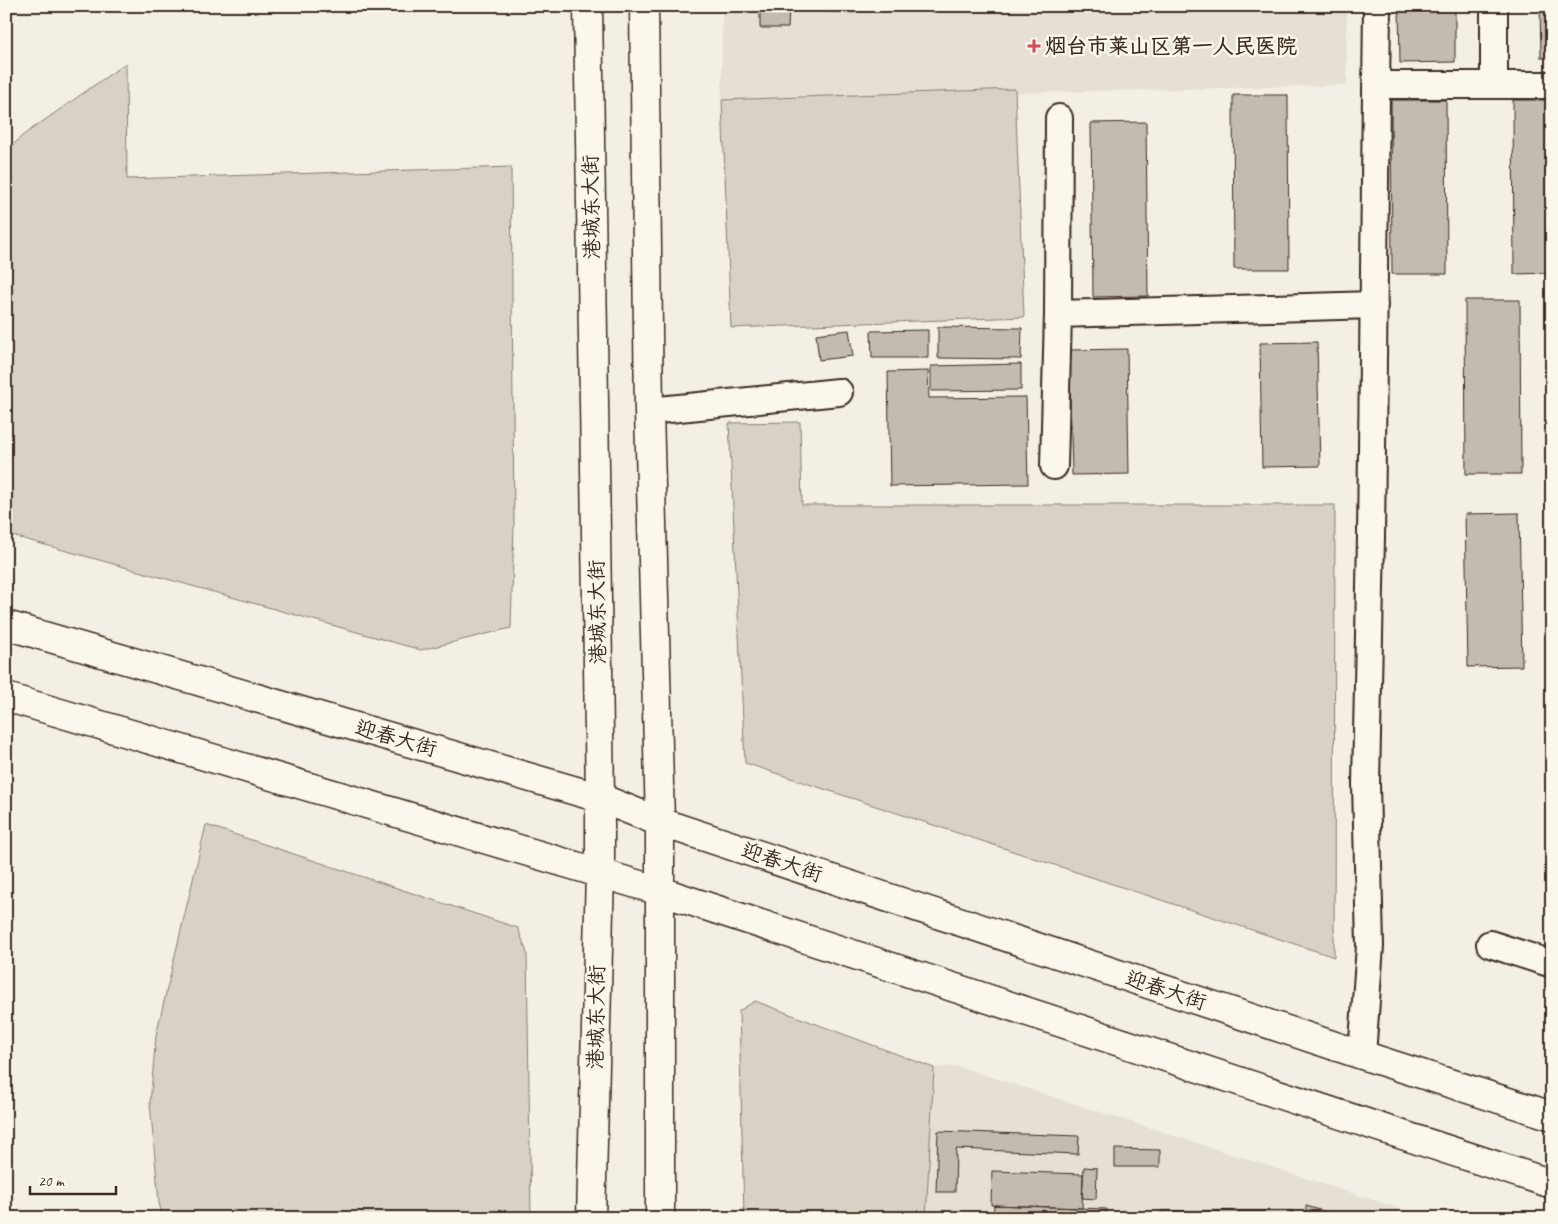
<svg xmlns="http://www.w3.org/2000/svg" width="1558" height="1224" font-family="Caveat,'LXGW WenKai TC',sans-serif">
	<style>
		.built { fill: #e5dfd4 }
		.green { fill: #d8d1c6; stroke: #8a7e72 }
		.building { fill: #c3bbb0; stroke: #3b2a1e }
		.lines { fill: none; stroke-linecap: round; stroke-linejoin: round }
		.street-casing { stroke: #3b2a1e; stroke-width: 30 }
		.secondary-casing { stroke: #3b2a1e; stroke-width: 31 }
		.primary-casing { stroke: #3b2a1e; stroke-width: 31 }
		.street { stroke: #fbf7ec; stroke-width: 26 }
		.secondary { stroke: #fbf7ec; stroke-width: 28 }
		.primary { stroke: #fbf7ec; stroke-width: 28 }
		.poi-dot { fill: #d1495b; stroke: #fbf7ec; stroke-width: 2 }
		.labels { text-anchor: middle; stroke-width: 5; stroke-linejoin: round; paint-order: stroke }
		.poi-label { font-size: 21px; font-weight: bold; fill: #3b2a1e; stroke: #fbf7ec; text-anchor: start }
		.street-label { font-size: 21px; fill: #3b2a1e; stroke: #fbf7ec }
	</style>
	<rect width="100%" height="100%" fill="#f3efe4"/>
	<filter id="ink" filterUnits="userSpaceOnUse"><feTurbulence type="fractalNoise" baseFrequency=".02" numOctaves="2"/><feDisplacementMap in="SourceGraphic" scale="10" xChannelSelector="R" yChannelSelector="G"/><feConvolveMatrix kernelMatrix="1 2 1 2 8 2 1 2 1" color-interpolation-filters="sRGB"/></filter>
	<g filter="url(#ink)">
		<path class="built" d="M722 6H1347V85L722 100Z
			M957 1066 1429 1218H926L934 1068Z"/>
		<path class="green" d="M126 63 127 179 511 167 514 524 511 628 421 650 6 534V152L22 136Z
			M1015 89 1024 317 731 328 722 100Z
			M800 422 802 505H1335L1334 957 745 763 729 423Z
			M206 825 518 928 527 953 531 1218H163L159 1203 150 1103 156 1035Z
			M755 1001 934 1068 926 1218H744L739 1011Z"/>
		<path class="building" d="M760 6H789L788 28H760Z
			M827 6H855V13L827 12Z
			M1399 6H1455V62L1400 63Z
			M1540 6H1552V58H1541Z
			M1233 95H1288L1289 269H1234Z
			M1391 100H1446L1447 274H1392Z
			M1513 100H1552V273L1514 274Z
			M1146 122 1148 296 1093 297 1091 123Z
			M1465 300H1520L1521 474H1466Z
			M938 327 1022 328 1021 359 938 358Z
			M849 330 853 356 819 360 816 334Z
			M928 330V358H872L871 331Z
			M1317 342 1320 466 1262 467 1260 343Z
			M1127 349 1129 474 1072 475 1069 350Z
			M1021 364V390L931 391V366Z
			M928 371 929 398 1026 397 1028 484 890 486 888 372Z
			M1519 513 1522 666 1468 667 1465 514Z
			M938 1131 1079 1136 1078 1154 956 1149 955 1192H936Z
			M1115 1149 1160 1150V1167H1115Z
			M1084 1167 1097 1168 1096 1199 1082 1198Z
			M992 1171 1083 1174 1082 1208 991 1205Z
			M994 1205 1107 1209 1106 1218H993Z
			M1306 1206 1347 1218H1306Z
			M1161 1211H1293V1218H1161Z"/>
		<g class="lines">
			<defs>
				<path id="street" d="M1377 85H1552
					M1494 85V6
					M1059 118 1058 314 1374 305
					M649 411 839 392
					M1054 466 1058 314
					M1490 944 1552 964
					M1362 1055 1370 946 1366 784 1371 537 1377 6"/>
				<path id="secondary" d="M588 6 600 798V873L591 1218
					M644 6 649 411 660 822V1218"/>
				<path id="primary" d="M6 625 600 798 660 822 1362 1055 1552 1116
					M6 697 660 891 1552 1184"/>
			</defs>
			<use href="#street" class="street-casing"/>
			<use href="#secondary" class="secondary-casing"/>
			<use href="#primary" class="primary-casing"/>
			<use href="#street" class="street"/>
			<use href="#secondary" class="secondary"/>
			<use href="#primary" class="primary"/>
		</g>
	</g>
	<path class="poi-dot" d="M1031.5 38.5h5v5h5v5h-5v5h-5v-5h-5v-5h5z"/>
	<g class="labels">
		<g class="poi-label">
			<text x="1045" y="53">烟台市莱山区第一人民医院</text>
		</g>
		<g class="street-label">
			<text transform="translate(591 207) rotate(-91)" y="7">港城东大街</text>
			<text transform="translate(597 612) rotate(-91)" y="7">港城东大街</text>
			<text transform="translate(396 738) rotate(16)" y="7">迎春大街</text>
			<text transform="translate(782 862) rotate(18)" y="7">迎春大街</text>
			<text transform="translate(1166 990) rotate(18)" y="7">迎春大街</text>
			<text transform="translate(596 1017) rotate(-89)" y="7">港城东大街</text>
		</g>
	</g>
	<rect width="1558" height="1224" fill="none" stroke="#fbf7ec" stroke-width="25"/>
	<rect x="12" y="12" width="1533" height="1199" fill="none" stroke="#3b2a1e" stroke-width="2" filter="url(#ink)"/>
	<path d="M30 1186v8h86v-8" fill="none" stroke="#3b2a1e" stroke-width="2.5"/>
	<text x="38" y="1186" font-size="15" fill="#3b2a1e" stroke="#fbf7ec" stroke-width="4" paint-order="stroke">20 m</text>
</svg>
